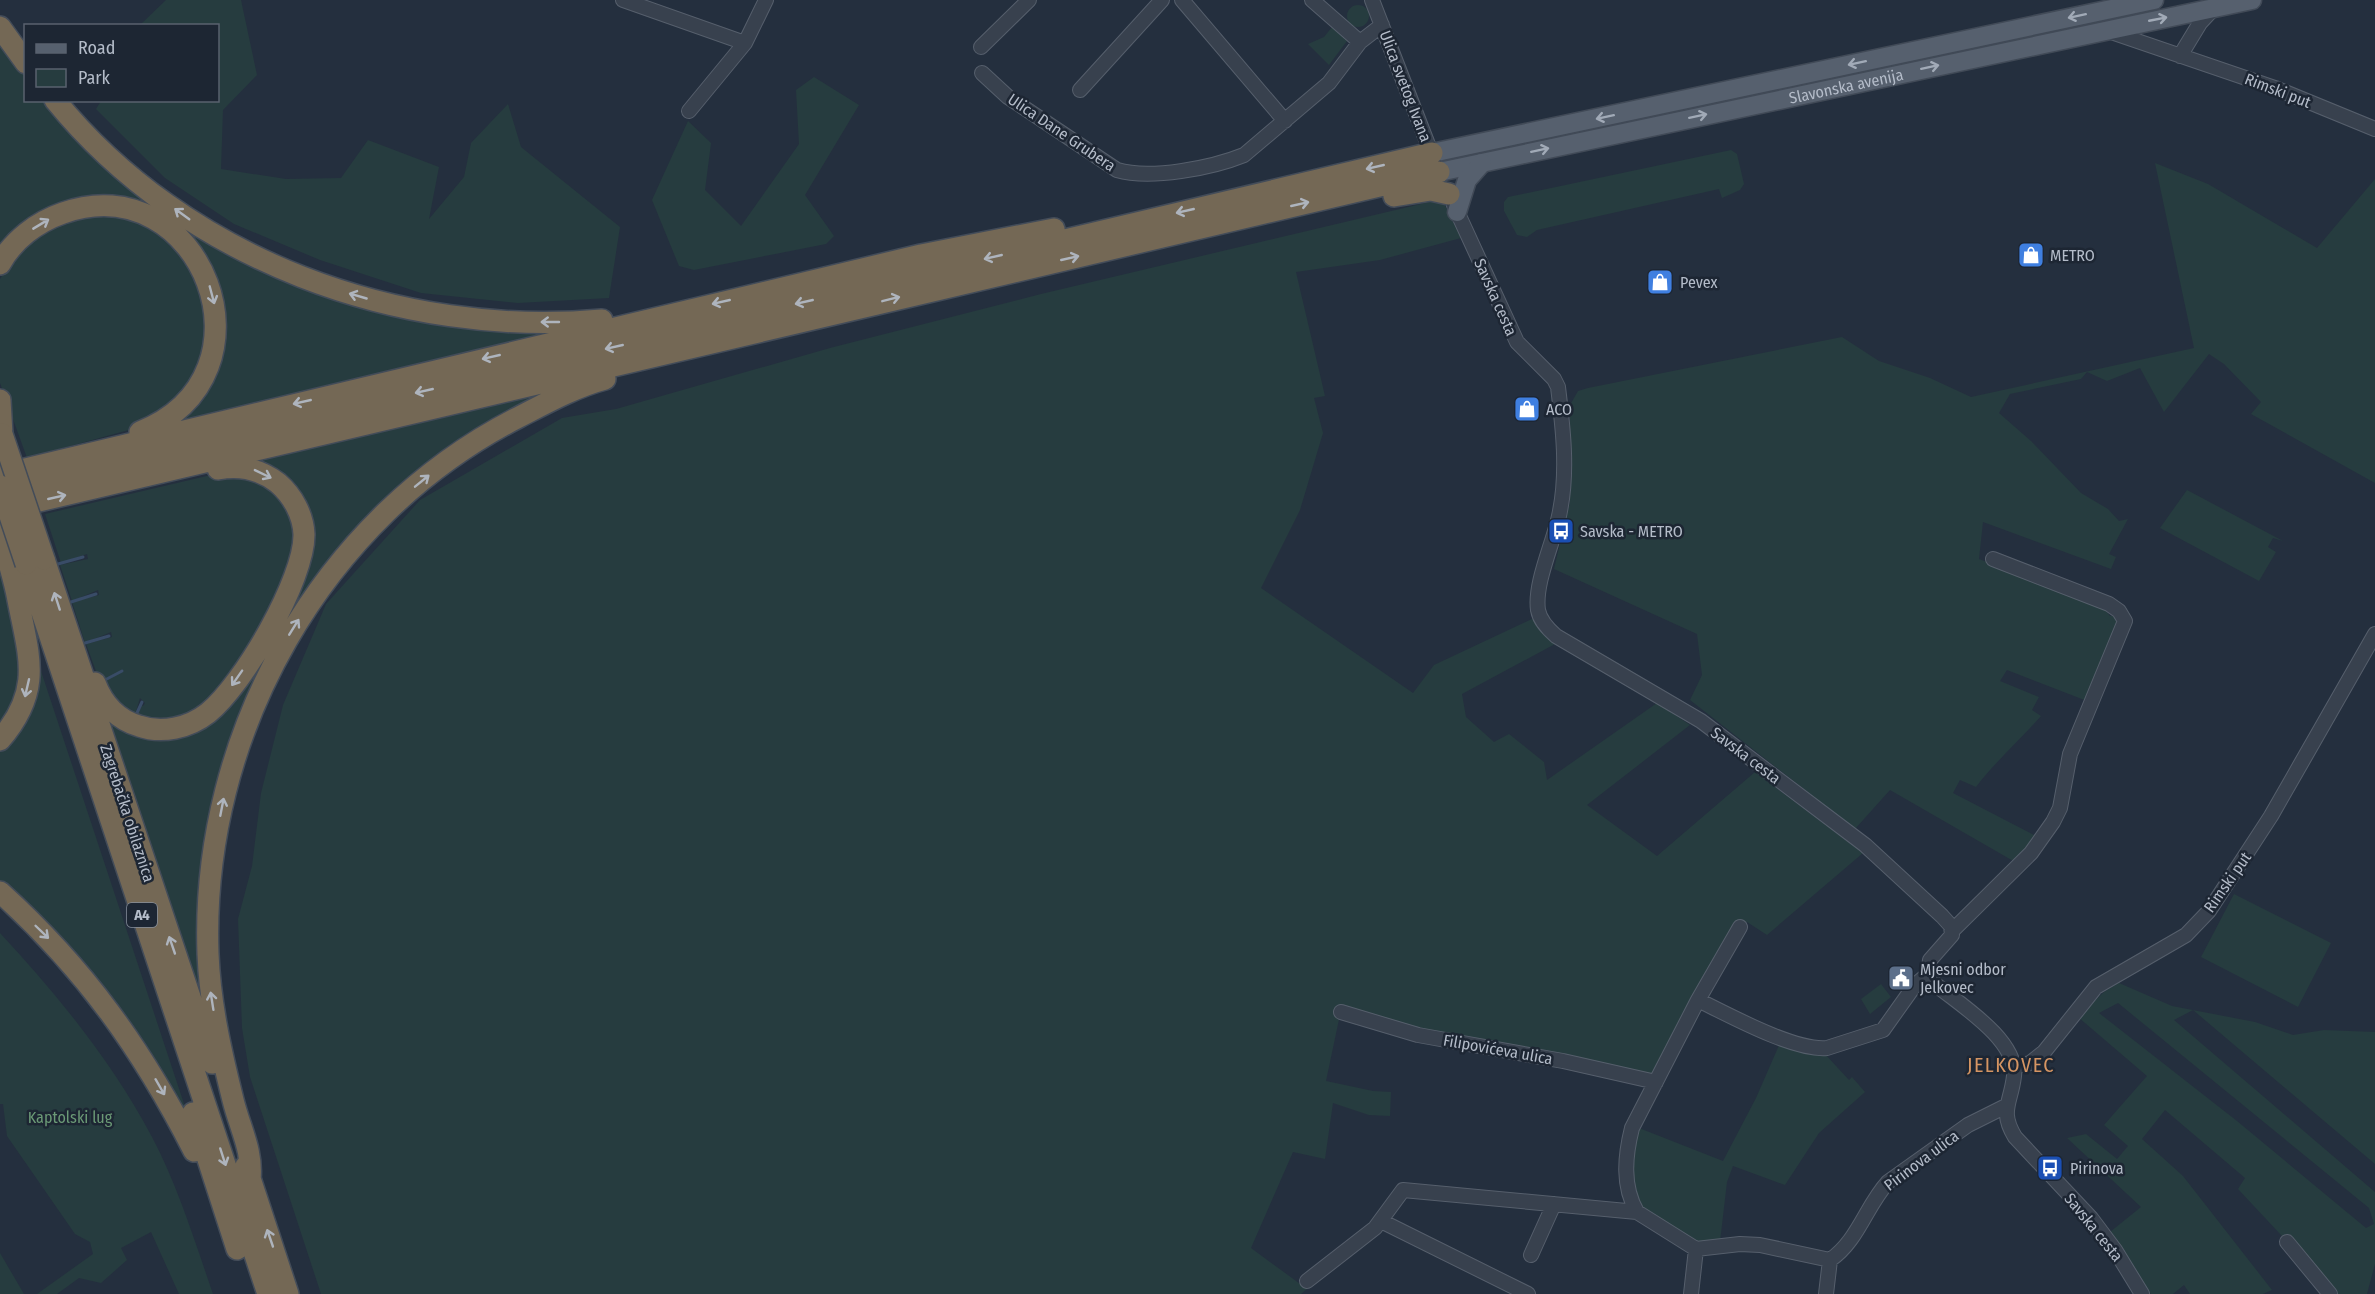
<svg xmlns="http://www.w3.org/2000/svg" width="2375" height="1294" font-family="'Fira Sans Condensed',sans-serif">
	<style>
		.green { fill: #263c3f; fill-rule: evenodd }
		.lines { fill: none; stroke-linecap: round; stroke-linejoin: round }
		.stream { stroke: #394c67; stroke-width: 3 }
		.minor-casing { stroke: #565f6c; stroke-width: 16 }
		.major-casing { stroke: #414a57; stroke-width: 21 }
		.highway-casing { stroke: #434c59; stroke-width: 24 }
		.minor { stroke: #38414e; stroke-width: 14 }
		.major { stroke: #56606e; stroke-width: 18 }
		.highway { stroke: #746855; stroke-width: 21 }
		.highway-bridge-casing { stroke: #434c59; stroke-width: 24; stroke-linecap: butt }
		.highway-bridge { stroke: #746855; stroke-width: 21 }
		.oneway { stroke: #a1aab7 }
		.oneway2 { stroke: #aeb4bd }
		.labels { text-anchor: middle; stroke-width: 5; stroke-linejoin: round; paint-order: stroke }
		.shield { fill: #1d2633; stroke: #878f9c; stroke-width: 1.5 }
		.shield-label { font-size: 15px; font-weight: bold; fill: #b4bcc9 }
		.street-label { font-size: 16px; fill: #b4bcc9; stroke: #1d2633 }
		.poi-label { font-size: 16px; fill: #b4bcc9; stroke: #1d2633; text-anchor: start }
		.park-label { font-size: 16px; fill: #6b9a76; stroke: #1d2633 }
		.quarter-label { font-size: 20px; letter-spacing: 1.5px; fill: #d59563; stroke: #1d2633 }
	</style>
	<rect width="100%" height="100%" fill="#242f3e"/>
	<path class="green" d="M166 0H241L257 75 223 110 221 169 286 179 341 178 368 140 439 167 429 219 464 177 471 143 508 104 521 147 620 227 609 298 518 303 421 293 320 260 234 224 165 178 96 109 101 101 218 100V26L140 25Z
		M1347 16a11 11 0 1 1 22 0a11 11 0 1 1-22 0Z
		M1332 27 1347 41 1329 65 1308 44 1324 37Z
		M0 36 25 73 26 100 48 101 71 126 301 283 588 326 169 428 212 376 204 259 105 201 0 253Z
		M814 77 859 105 805 195 834 236 826 244 694 270 679 266 652 200 688 121 711 143 705 190 741 226 799 144 796 90Z
		M1731 150 1737 154 1744 184 1740 190 1722 198 1719 189 1537 230 1527 237 1517 235 1504 211V202L1508 197Z
		M2155 163 2208 184 2317 248 2375 179V483L2251 414 2261 402 2224 364 2209 354 2164 412 2140 368 2107 381 2087 372 2081 379 2010 394 1999 413 2031 441 2081 493 2108 509 2119 521 2128 519 2109 554 2116 557 2111 569 1983 522 1979 559 2101 605 2110 616H2115L2119 623 2087 701 2007 670 2000 681 2039 697 2032 710 2041 716C2019 741 1995 762 1976 787L1960 780 1953 793 2036 836 2015 862 1890 790 1855 829 1690 700 1702 675 1697 634 1554 569 1570 502V405L1578 391 1588 388 1842 337 1879 361 1930 378 1971 397 2194 348Z
		M1442 199 1461 238 1380 260 1296 272 1325 396 1314 398 1323 433 1300 510 1261 588 1413 693 1434 665 1534 618 1555 644 1462 694 1466 717 1494 742 1509 734 1544 762 1547 780 1657 703 1690 725 1587 805 1657 856 1755 772 1863 853 1767 935 1747 922 1739 924 1654 1074 1454 1038 1341 1010 1326 1081 1373 1091 1391 1092 1390 1116 1369 1115 1333 1103 1325 1159 1293 1152 1251 1248 1307 1289 1301 1294H321L250 1077 242 1028 238 919 252 866 261 793 283 705 326 604 420 500 562 418 616 409 830 348 1041 294Z
		M115 214 161 232 199 277 209 346 191 385 136 428 27 458 0 383V279L14 256 58 222Z
		M565 387 350 542 228 759 208 1019 107 714 121 725 209 720 311 535 255 462Z
		M234 472 280 493 298 535 283 590 219 693 183 720 135 719 141 705 143 706 145 703 140 698 134 718 100 682 86 644 112 637 111 632 85 643 72 602 99 595 98 590 72 601 60 565 88 559 87 554 61 563 45 514 211 475Z
		M2187 490 2283 541 2273 538 2268 547 2276 552 2259 581 2160 528Z
		M0 564 18 617 21 689 0 731Z
		M38 666 41 671 192 1128 0 884V748Z
		M2234 894 2331 943 2298 1007 2201 957Z
		M0 933C57 994 113 1063 152 1137 178 1186 195 1242 213 1294H179L151 1232 121 1248 127 1260 101 1283 79 1278 57 1294H37L93 1254 90 1242 75 1234 7 1136 3 1104H0Z
		M2119 983 2172 1006 2255 1022 2293 1035 2324 1030 2375 1032V1164L2193 1010 2174 1020 2375 1192V1264L2367 1294H2336L2238 1189 2245 1178 2165 1110 2142 1139 2183 1176 2272 1290 2263 1294H2190L2184 1285 2173 1294H2151L2110 1232 2141 1207 2067 1138 2086 1134 2117 1159 2128 1146 2104 1125 2147 1076 2078 1017 2104 992ZM2118 1003 2369 1208 2374 1224 2366 1228 2237 1121 2099 1013Z
		M1881 984 1891 997 1870 1014 1861 999Z
		M1780 1043 1824 1053 1849 1080 1852 1077 1865 1092 1819 1133 1785 1185 1733 1166 1727 1182 1720 1242 1696 1244 1637 1204 1630 1165 1639 1128 1723 1161 1756 1098Z
		M0 1253 24 1294H0Z"/>
	<g class="lines">
		<path class="stream" d="M58 564 83 557
			M71 602 96 594
			M85 643 109 636
			M103 681 122 671
			M136 715 142 702"/>
		<defs>
			<path id="minor" d="M623 0 745 43
				M1182 0 1285 121
				M1312 0 1360 42
				M1372 0 1434 160
				M2108 31 2275 88 2375 129
				M981 47 1029 0
				M2180 56 2200 23 2214 8
				M982 73 1008 97 1117 170C1150 180 1212 168 1244 155L1329 83 1360 42 1382 25
				M1080 90 1162 0
				M689 111 745 43 766 0
				M1454 205 1517 342 1554 379 1558 387C1563 428 1568 471 1560 511 1555 540 1534 582 1538 610 1540 621 1548 629 1556 636L1701 721 1865 845 1942 916 1951 926 1952 935 1930 960 1928 974 1935 984C1959 1004 2018 1040 2014 1076 2011 1103 1999 1111 2015 1137L2091 1218 2115 1250 2142 1294
				M1952 931 2031 853 2053 822 2060 808 2070 754 2125 621 2119 611 2109 604 1993 559
				M1698 1000 1740 927
				M1341 1012 1418 1035 1563 1061 1656 1082
				M2014 1067 2030 1063 2044 1052 2096 987 2186 935 2209 911 2271 816 2375 634
				M1637 1212C1622 1186 1625 1156 1632 1128L1698 1000C1729 1015 1794 1051 1827 1048L1883 1030 1915 985 1928 974
				M1381 1221 1528 1294
				M2287 1242 2330 1294
				M1531 1255 1554 1204
				M1307 1281 1375 1228 1403 1190 1637 1212 1696 1249 1740 1244 1760 1245 1830 1260C1858 1241 1866 1206 1888 1182L1968 1125 2006 1106
				M1691 1294 1696 1249
				M1826 1294 1830 1260"/>
			<g id="major">
				<path d="M1432 153 2154 0"/>
				<path id="s1" d="M1439 172 2252 0"/>
				<path d="M1457 212 1467 180 1482 163"/>
			</g>
			<path id="highway" d="M0 27 26 63
				M55 100C185 260 400 338 602 320
				M1394 196 1431 190 1449 194
				M0 264C13 240 37 222 63 213 201 164 284 375 140 432
				M0 400 2 434
				M0 475 921 255 1054 229
				M2 492 1432 153
				M9 508 1439 172
				M0 533C7 556 14 578 18 600 29 657 43 690 0 740
				M44 559 212 1063
				M26 564 268 1294
				M95 683C103 704 118 720 139 726 162 734 189 728 208 713 243 685 305 579 304 534 303 515 293 496 278 483 260 469 239 465 218 469
				M0 892C85 969 142 1049 194 1151
				M193 1113 237 1249
				M246 1166 288 1294
				M250 1180C253 1150 240 1129 233 1100 221 1052 210 1004 208 954 200 734 322 517 519 417 546 403 575 387 605 379"/>
		</defs>
		<use href="#minor" class="minor-casing"/>
		<use href="#major" class="major-casing"/>
		<use href="#highway" class="highway-casing"/>
		<use href="#minor" class="minor"/>
		<use href="#major" class="major"/>
		<use href="#highway" class="highway"/>
		<defs>
			<path id="highway-bridge" d="M2 434 44 559
				M0 486 26 564"/>
		</defs>
		<use href="#highway-bridge" class="highway-bridge-casing"/>
		<use href="#highway-bridge" class="highway-bridge"/>
	</g>
	<defs><path id="oneway-shaft" d="M-6 0H5M1.5-3L5.5 0L1.5 3" fill="none" stroke-width="1.6" stroke-linecap="round" stroke-linejoin="round" transform="scale(1.5)"/></defs>
	<g class="oneway">
		<use href="#oneway-shaft" transform="translate(2077 16) rotate(168)"/>
		<use href="#oneway-shaft" transform="translate(2158 19) rotate(-11)"/>
		<use href="#oneway-shaft" transform="translate(1857 63) rotate(168)"/>
		<use href="#oneway-shaft" transform="translate(1930 67) rotate(-12)"/>
		<use href="#oneway-shaft" transform="translate(1698 116) rotate(-12)"/>
		<use href="#oneway-shaft" transform="translate(1605 117) rotate(168)"/>
		<use href="#oneway-shaft" transform="translate(1540 150) rotate(-12)"/>
	</g>
	<g class="oneway2">
		<use href="#oneway-shaft" transform="translate(1375 167) rotate(167)"/>
		<use href="#oneway-shaft" transform="translate(1300 204) rotate(-13)"/>
		<use href="#oneway-shaft" transform="translate(1185 211) rotate(167)"/>
		<use href="#oneway-shaft" transform="translate(182 214) rotate(-144)"/>
		<use href="#oneway-shaft" transform="translate(41 224) rotate(-31)"/>
		<use href="#oneway-shaft" transform="translate(993 257) rotate(167)"/>
		<use href="#oneway-shaft" transform="translate(1070 258) rotate(-13)"/>
		<use href="#oneway-shaft" transform="translate(212 295) rotate(75)"/>
		<use href="#oneway-shaft" transform="translate(358 296) rotate(-164)"/>
		<use href="#oneway-shaft" transform="translate(891 299) rotate(-14)"/>
		<use href="#oneway-shaft" transform="translate(721 302) rotate(167)"/>
		<use href="#oneway-shaft" transform="translate(804 302) rotate(167)"/>
		<use href="#oneway-shaft" transform="translate(550 322) rotate(-180)"/>
		<use href="#oneway-shaft" transform="translate(614 347) rotate(167)"/>
		<use href="#oneway-shaft" transform="translate(491 357) rotate(167)"/>
		<use href="#oneway-shaft" transform="translate(424 391) rotate(167)"/>
		<use href="#oneway-shaft" transform="translate(302 402) rotate(167)"/>
		<use href="#oneway-shaft" transform="translate(263 474) rotate(26)"/>
		<use href="#oneway-shaft" transform="translate(422 481) rotate(-39)"/>
		<use href="#oneway-shaft" transform="translate(57 497) rotate(-13)"/>
		<use href="#oneway-shaft" transform="translate(57 601) rotate(-108)"/>
		<use href="#oneway-shaft" transform="translate(294 627) rotate(-58)"/>
		<use href="#oneway-shaft" transform="translate(237 678) rotate(125)"/>
		<use href="#oneway-shaft" transform="translate(27 688) rotate(103)"/>
		<use href="#oneway-shaft" transform="translate(222 807) rotate(-79)"/>
		<use href="#oneway-shaft" transform="translate(42 932) rotate(44)"/>
		<use href="#oneway-shaft" transform="translate(172 945) rotate(-109)"/>
		<use href="#oneway-shaft" transform="translate(212 1001) rotate(-99)"/>
		<use href="#oneway-shaft" transform="translate(160 1087) rotate(60)"/>
		<use href="#oneway-shaft" transform="translate(223 1157) rotate(72)"/>
		<use href="#oneway-shaft" transform="translate(270 1238) rotate(-109)"/>
	</g>
	<defs>
		<symbol id="shop-square" viewBox="-11 -11 22 22"><rect x="-9" y="-9" width="18" height="18" rx="4" fill="#3f7fe0" stroke="#1d2633"/><path d="M-5-2.5h2.3a2.7 3.5 0 0 1 5.4 0H5L5.5 6h-11ZM-1.5-2.5h3a1.5 2.3 0 0 0-3 0Z" fill="#fff"/></symbol>
		<symbol id="bus-square" viewBox="-11 -11 22 22"><rect x="-9" y="-9" width="18" height="18" rx="4" fill="#1a4fb4" stroke="#1d2633"/><path d="M-5-6H5V4H4V6H2V4H-2V6H-4V4H-5ZM-3.5-4V0h7V-4ZM-3.5 1.2v1.5H-2V1.2ZM2 1.2v1.5H3.5V1.2Z" fill="#fff"/></symbol>
		<symbol id="civic-square" viewBox="-11 -11 22 22"><rect x="-9" y="-9" width="18" height="18" rx="4" fill="#5c6f8a" stroke="#1d2633"/><path d="M-.6-6.5H3V-4.5H.6V-3L4-1V1h2V6H-6V1h2V-1L-.6-3ZM-1.2 2.5V6h2.4V2.5Z" fill="#fff"/></symbol>
	</defs>
	<g fill-rule="evenodd">
		<use href="#shop-square" x="2016" y="240" width="30" height="30"/>
		<use href="#shop-square" x="1645" y="267" width="30" height="30"/>
		<use href="#shop-square" x="1512" y="394" width="30" height="30"/>
		<use href="#bus-square" x="1546" y="516" width="30" height="30"/>
		<use href="#civic-square" x="1886" y="963" width="30" height="30"/>
		<use href="#bus-square" x="2035" y="1153" width="30" height="30"/>
	</g>
	<g class="labels">
		<rect class="shield" x="127" y="903" width="30" height="24" rx="4.5"/>
		<g class="shield-label">
			<text x="142" y="920">A4</text>
		</g>
		<g class="street-label">
			<text dy="6" stroke="none"><textPath href="#s1" startOffset="416">Slavonska avenija</textPath></text>
			<text transform="translate(1406 86) rotate(69)" y="6">Ulica svetog Ivana</text>
			<text transform="translate(2278 90) rotate(21)" y="6">Rimski put</text>
			<text transform="translate(1062 132) rotate(34)" y="6">Ulica Dane Grubera</text>
			<text transform="translate(1496 297) rotate(66)" y="6">Savska cesta</text>
			<text transform="translate(1746 755) rotate(37)" y="6">Savska cesta</text>
			<text transform="translate(128 813) rotate(72)" y="6">Zagrebačka obilaznica</text>
			<text transform="translate(2227 882) rotate(-55)" y="6">Rimski put</text>
			<text transform="translate(1498 1049) rotate(10)" y="6">Filipovićeva ulica</text>
			<text transform="translate(1921 1160) rotate(-37)" y="6">Pirinova ulica</text>
			<text transform="translate(2094 1227) rotate(51)" y="6">Savska cesta</text>
		</g>
		<g class="poi-label">
			<text x="2050" y="261">METRO</text>
			<text x="1680" y="288">Pevex</text>
			<text x="1546" y="415">ACO</text>
			<text x="1580" y="537">Savska - METRO</text>
			<text x="1920" y="975">Mjesni odbor<tspan x="1920" dy="18">Jelkovec</tspan></text>
			<text x="2070" y="1174">Pirinova</text>
		</g>
		<g class="park-label">
			<text x="70" y="1123">Kaptolski lug</text>
		</g>
		<g class="quarter-label">
			<text x="2011" y="1072">JELKOVEC</text>
		</g>
	</g>
	<rect x="24" y="24" width="195" height="78" fill="#1d2633" stroke="#59626f" stroke-width="1.5"/>
	<rect x="36" y="44" width="30" height="9" fill="#56606e" stroke="#59626f" stroke-width="1.5"/>
	<text x="78" y="54" font-size="18" fill="#b4bcc9">Road</text>
	<rect x="36" y="69" width="30" height="18" fill="#263c3f" stroke="#59626f" stroke-width="1.5"/>
	<text x="78" y="84" font-size="18" fill="#b4bcc9">Park</text>
</svg>
